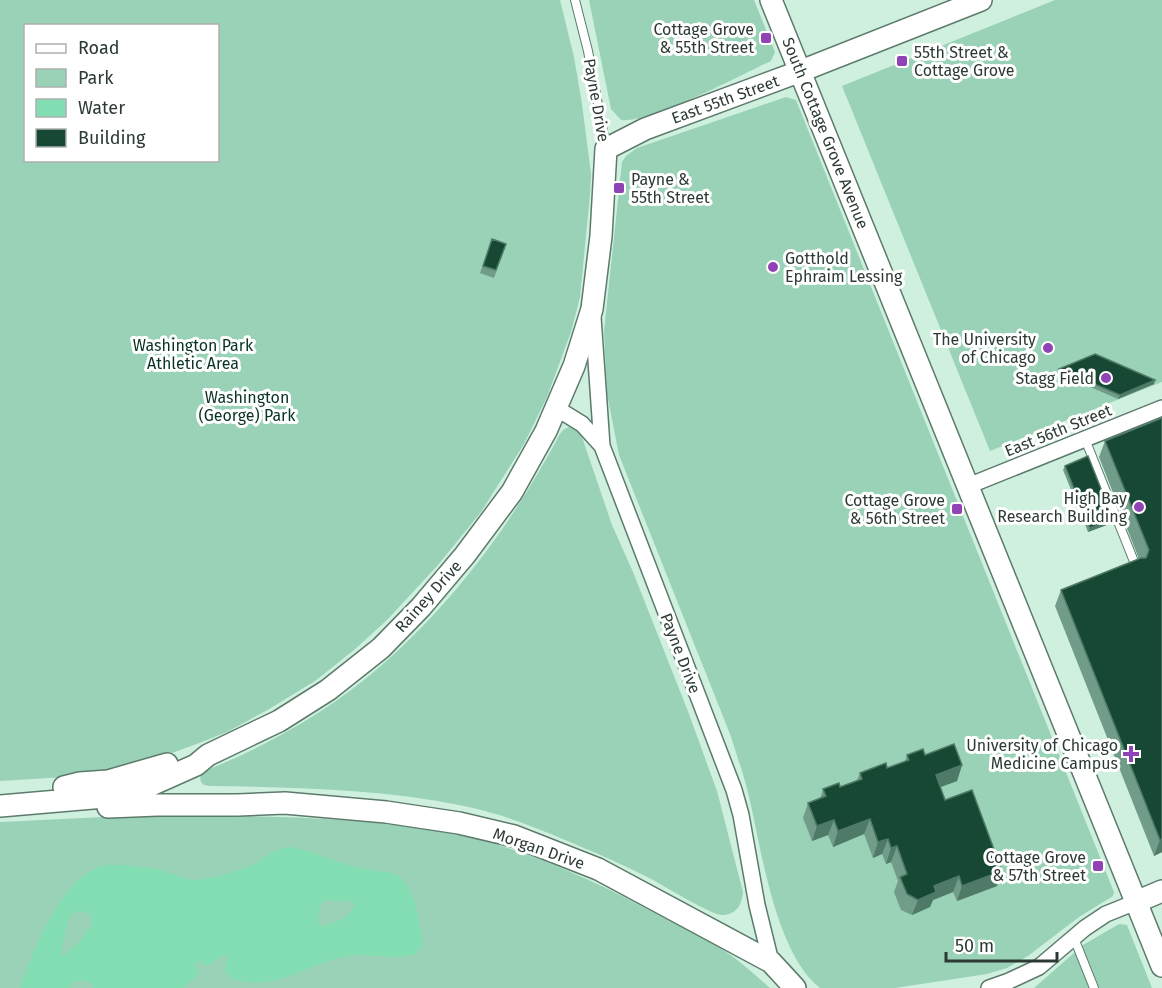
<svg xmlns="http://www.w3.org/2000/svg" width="1162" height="988" font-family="'Fira Sans',sans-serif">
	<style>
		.green { fill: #99d2b6; fill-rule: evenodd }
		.water { fill: #82ddb3; fill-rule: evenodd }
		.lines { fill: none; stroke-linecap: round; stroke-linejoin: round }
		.lane-casing { stroke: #5d7b6c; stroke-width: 10 }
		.street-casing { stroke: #5d7b6c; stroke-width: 18 }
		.secondary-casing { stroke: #5d7b6c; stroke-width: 24 }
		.lane { stroke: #fff; stroke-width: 8 }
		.street { stroke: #fff; stroke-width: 15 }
		.secondary { stroke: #fff; stroke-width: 21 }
		.wall { fill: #729c8a }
		.shaded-wall { fill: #4e7a67 }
		.building { fill: #164834; stroke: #4e7a67; stroke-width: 1.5 }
		.poi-dot { fill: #8f43b4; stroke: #fff; stroke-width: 2 }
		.labels { text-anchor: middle; stroke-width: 6; stroke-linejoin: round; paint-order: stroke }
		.poi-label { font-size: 16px; fill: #2d3a34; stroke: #fff; text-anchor: end }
		.street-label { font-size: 16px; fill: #2d3a34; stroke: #fff }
		.park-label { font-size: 16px; fill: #083322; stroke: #fff }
	</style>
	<rect width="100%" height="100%" fill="#cff0df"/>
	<path class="green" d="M0 0H560L574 57 582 104 591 174 590 195 580 297 571 332 547 397 524 444 481 512 438 565 387 620 354 650 315 681 271 708 227 732 194 745 147 762 99 775 0 781ZM26 26H218V160H26Z
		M589 0H754L775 52 771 61C741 75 649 124 621 120L611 109Z
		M1055 0H1162V382L990 451 842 86Z
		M786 97 796 100 1114 892 1113 896 1079 917 1028 956 1007 968 987 974 895 988H820C776 953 762 854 750 801 745 778 737 756 730 734L619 455 607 394 604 331 622 162 626 156 637 148Z
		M569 427 576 429 582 437 612 525 633 572 689 714 717 791 743 892C742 905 736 915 722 915 711 915 663 885 649 878 632 869 614 861 596 853 551 834 507 814 459 805 380 789 290 787 210 786L204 785 201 782 200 777 204 772C218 765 232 760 246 753 281 736 316 716 347 693 437 626 508 532 560 434L563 430Z
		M145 815C246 816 349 815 449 833 520 846 593 880 656 914 677 925 700 935 720 948 738 959 754 974 770 988H0V822Z
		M1119 924 1127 925 1152 988H1034L1083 945Z"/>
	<path class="water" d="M290 847C318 852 343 866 370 870 380 872 393 870 401 878 416 893 419 923 423 943L416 954C395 960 377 954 356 955 326 957 300 975 272 981 256 984 213 984 229 958L224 955 206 966 200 961 194 965 199 974 183 988H94L89 981H75L69 988H20C33 952 63 872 107 865 112 864 145 868 152 868 166 870 184 881 196 880 209 880 243 870 254 864 267 857 275 848 290 847ZM332 900 340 902 349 900 355 904C351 917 334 924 321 926L318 921 319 911 323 901ZM82 911 91 914 92 924 76 946 63 956 61 951 68 920 74 912Z"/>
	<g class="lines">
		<defs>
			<path id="lane" d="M575 0 588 51 606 148
				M1085 439 1137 569
				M1074 938 1094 988"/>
			<path id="street" d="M593 317 602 446 734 790 741 815 757 905 771 962
				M556 408 582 424 602 446
				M968 486 1162 408
				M989 988 1009 981 1039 967 1085 928 1106 914 1136 902"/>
			<path id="secondary" d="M771 0 1162 966
				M64 787 80 783 108 781 167 764
				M0 806 116 796 140 790 196 765 208 755 279 721 328 690 381 648 421 607 465 555 512 492 546 431 574 366 592 309 601 236 606 149 645 129 801 71 981 0
				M108 807 157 805H238L285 803 386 812 459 823 514 836 598 869 771 962 795 988
				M1136 902 1162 891"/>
		</defs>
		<use href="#lane" class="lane-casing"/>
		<use href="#street" class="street-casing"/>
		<use href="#secondary" class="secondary-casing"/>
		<use href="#lane" class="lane"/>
		<use href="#street" class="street"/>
		<use href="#secondary" class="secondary"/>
	</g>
	<path class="wall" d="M492 239 506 244 494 278 480 273Z
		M1059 369 1155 380 1154 384 1118 399 1058 373Z
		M1162 418V852L1154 856 1055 606 1061 590 1139 559 1099 457 1105 441Z
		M1065 466 1112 523 1088 532 1063 470Z
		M907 755H925L962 765 957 781 940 787 945 800 997 886 957 901 953 892 933 900 930 907 912 915 901 910 894 892 898 881 891 862 886 864 882 854 873 858 864 834 833 847 828 835 812 841 803 818 808 803 820 799 823 789 840 787 857 780 860 773 887 768 905 761Z"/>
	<path class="shaded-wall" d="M1155 380 1154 384 1118 399 1120 395Z
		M1113 519 1112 523 1088 532 1090 528Z
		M962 765 957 781 930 791 936 775Z
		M870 819 864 834 833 847 838 831Z
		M834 820 828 835 812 841 817 826Z
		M888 839 882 854 873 858 878 842Z
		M1162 839V852L1154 856 1160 840Z
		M897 846 891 862 886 864 891 848Z
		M1002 871 997 886 957 901 962 886Z
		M959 876 953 892 933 900 930 907 912 915 918 900 934 886Z"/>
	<path class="building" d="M492 239 506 244 496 270 483 266Z
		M1095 354 1155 380 1120 395 1059 369Z
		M1162 418V839L1160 840 1061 590 1141 558H1146L1149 550 1105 441Z
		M1088 456 1113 519 1090 528 1065 466Z
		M954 744 962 765 936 775 945 800 972 790 1002 871 962 886 959 876 934 886 936 892 918 900 907 894 900 877 907 874 897 846 891 848 888 839 878 842 870 819 838 831 834 820 817 826 808 803 826 796 823 789 839 783 840 787 862 779 860 773 886 763 887 768 909 760 907 755 923 749 925 755Z"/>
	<g class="poi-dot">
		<rect x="760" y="32" width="12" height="12" rx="3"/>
		<rect x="896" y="55" width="12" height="12" rx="3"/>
		<rect x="613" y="182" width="12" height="12" rx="3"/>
		<circle cx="773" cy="267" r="6"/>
		<circle cx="1048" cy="348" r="6"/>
		<circle cx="1106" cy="378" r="6"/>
		<circle cx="1139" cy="507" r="6"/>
		<rect x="951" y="503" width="12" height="12" rx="3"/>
		<path d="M1128 745h6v6h6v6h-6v6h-6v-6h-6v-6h6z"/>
		<rect x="1092" y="860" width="12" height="12" rx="3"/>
	</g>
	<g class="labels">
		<g class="poi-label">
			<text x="754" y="35">Cottage Grove<tspan x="754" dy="18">&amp; 55th Street</tspan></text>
			<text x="914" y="58" text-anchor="start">55th Street &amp;<tspan x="914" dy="18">Cottage Grove</tspan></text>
			<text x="631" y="185" text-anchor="start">Payne &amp;<tspan x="631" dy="18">55th Street</tspan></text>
			<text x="785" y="264" text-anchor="start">Gotthold<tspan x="785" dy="18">Ephraim Lessing</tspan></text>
			<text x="1036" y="345">The University<tspan x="1036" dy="18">of Chicago</tspan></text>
			<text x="1094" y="384">Stagg Field</text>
			<text x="1127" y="504">High Bay<tspan x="1127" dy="18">Research Building</tspan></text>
			<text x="945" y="506">Cottage Grove<tspan x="945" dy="18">&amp; 56th Street</tspan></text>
			<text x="1118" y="751">University of Chicago<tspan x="1118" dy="18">Medicine Campus</tspan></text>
			<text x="1086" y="863">Cottage Grove<tspan x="1086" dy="18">&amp; 57th Street</tspan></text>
		</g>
		<g class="street-label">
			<text transform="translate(725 99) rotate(-20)" y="6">East 55th Street</text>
			<text transform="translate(597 100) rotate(80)" y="6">Payne Drive</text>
			<text transform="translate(826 133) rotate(68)" y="6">South Cottage Grove Avenue</text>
			<text transform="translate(1058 430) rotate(-22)" y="6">East 56th Street</text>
			<text transform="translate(428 596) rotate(-48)" y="6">Rainey Drive</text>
			<text transform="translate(681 653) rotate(69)" y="6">Payne Drive</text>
			<text transform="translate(539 848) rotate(19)" y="6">Morgan Drive</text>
		</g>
		<g class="park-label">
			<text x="193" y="351">Washington Park<tspan x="193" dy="18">Athletic Area</tspan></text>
			<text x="247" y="403">Washington<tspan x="247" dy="18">(George) Park</tspan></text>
		</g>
	</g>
	<rect x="24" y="24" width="195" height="138" fill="#ffffff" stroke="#abb0ae" stroke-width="1.5"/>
	<rect x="36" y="44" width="30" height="9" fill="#ffffff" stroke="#abb0ae" stroke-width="1.5"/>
	<text x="78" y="54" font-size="18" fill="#2d3a34">Road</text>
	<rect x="36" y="69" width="30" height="18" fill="#99d2b6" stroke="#abb0ae" stroke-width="1.5"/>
	<text x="78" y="84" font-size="18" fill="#2d3a34">Park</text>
	<rect x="36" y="99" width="30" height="18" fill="#82ddb3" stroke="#abb0ae" stroke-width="1.5"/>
	<text x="78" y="114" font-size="18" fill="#2d3a34">Water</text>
	<rect x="36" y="129" width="30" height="18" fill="#164834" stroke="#abb0ae" stroke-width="1.5"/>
	<text x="78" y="144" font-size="18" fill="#2d3a34">Building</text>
	<path d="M946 952v9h111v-9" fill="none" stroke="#2d3a34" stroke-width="3"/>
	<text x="955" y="952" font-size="18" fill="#2d3a34" stroke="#ffffff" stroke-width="4.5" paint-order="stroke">50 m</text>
</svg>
